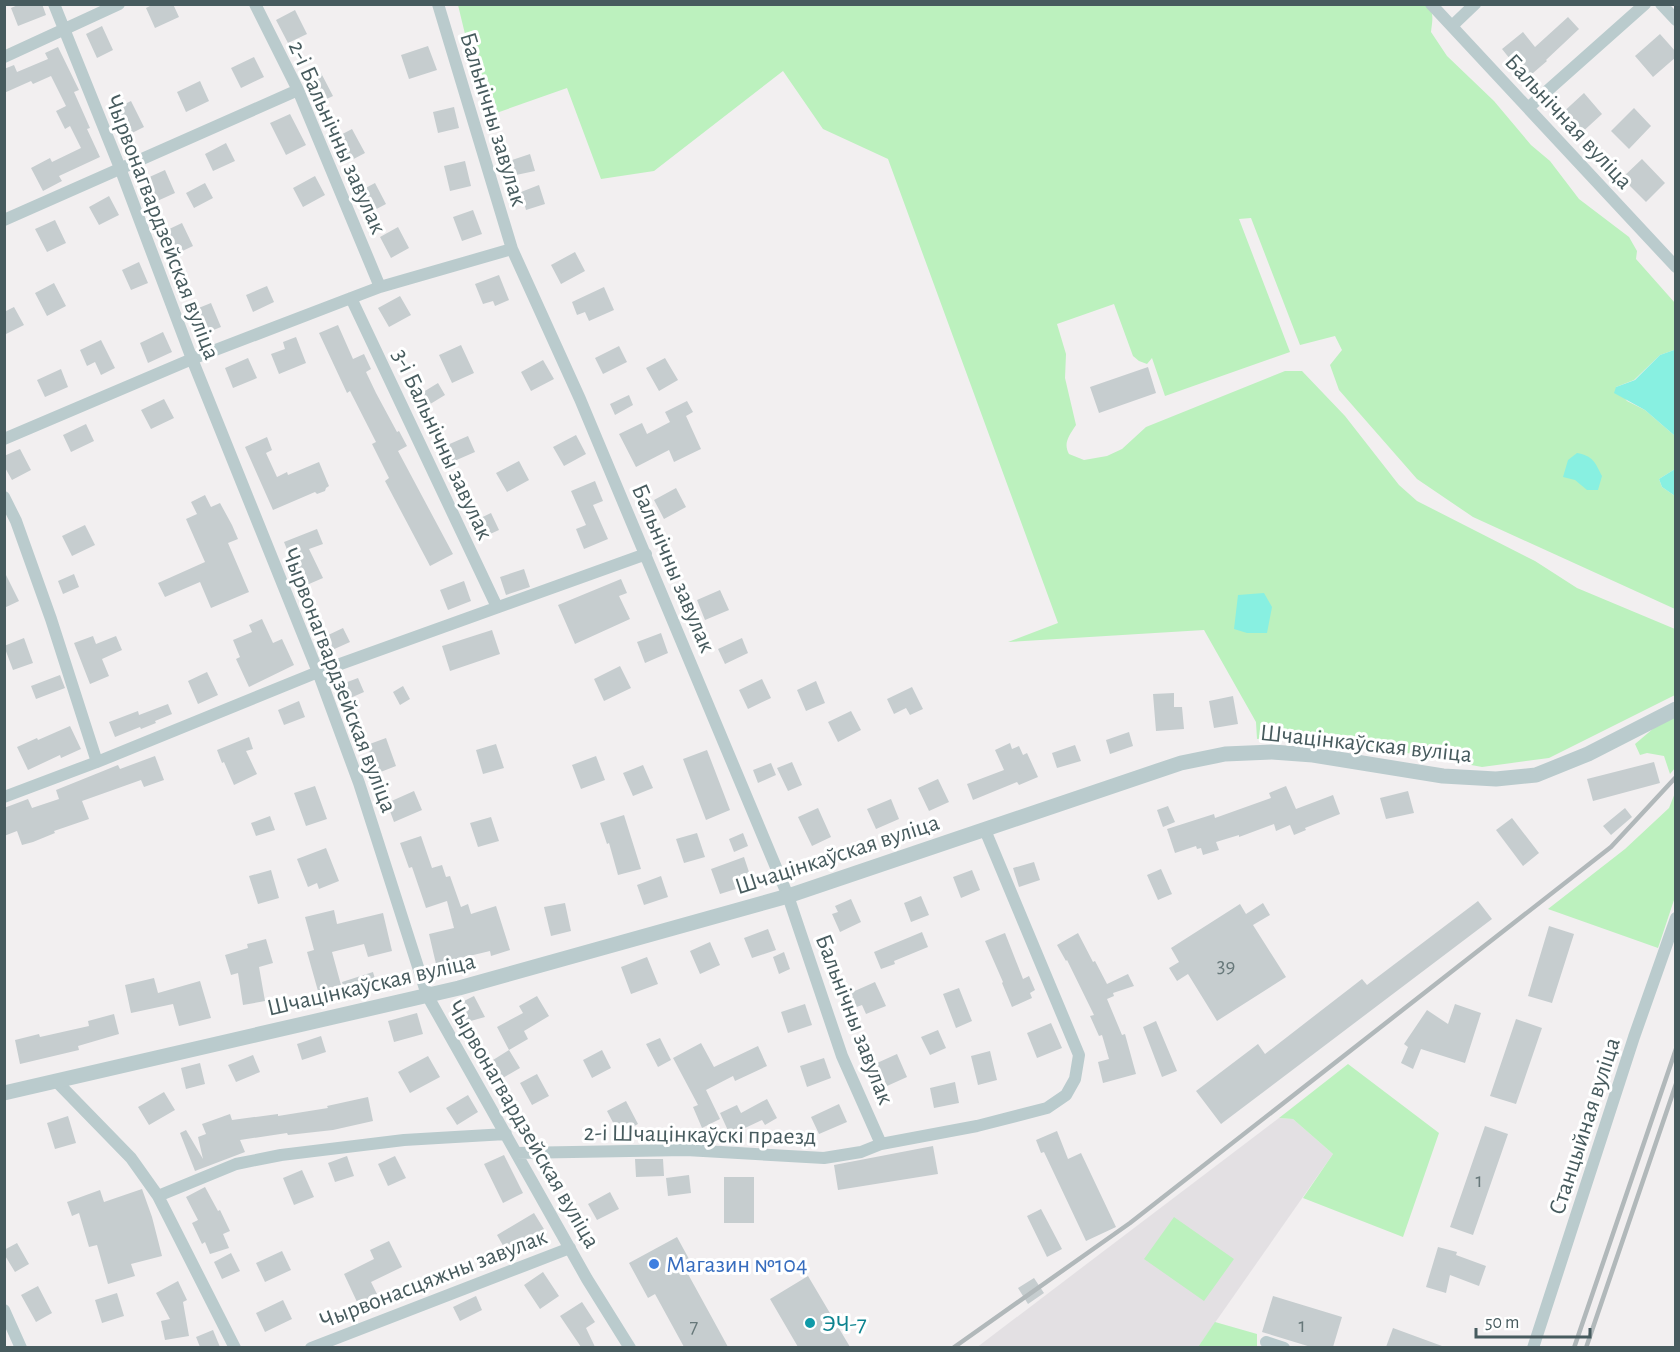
<svg xmlns="http://www.w3.org/2000/svg" width="1680" height="1352" font-family="'Alegreya Sans',sans-serif">
	<style>
		.education { fill: #e3e0e3 }
		.green { fill: #bcf1be }
		.water { fill: #88f0e1 }
		.building { fill: #c6cdcf }
		.lines { fill: none; stroke-linecap: round; stroke-linejoin: round }
		.minor { stroke: #bacbcd; stroke-width: 12 }
		.tertiary { stroke: #bacbcd; stroke-width: 15 }
		.rail { stroke: #b1b8ba; stroke-width: 4.5 }
		.shop-dot { fill: #3f7fe0; stroke: #fff; stroke-width: 2 }
		.culture-dot { fill: #0f9aa8; stroke: #fff; stroke-width: 2 }
		.labels { text-anchor: middle; stroke-width: 6; stroke-linejoin: round; paint-order: stroke }
		.number-label { font-size: 21px; fill: #67787a }
		.street-label { font-size: 24px; fill: #475b5e; stroke: #fff }
		.shop-label { font-size: 24px; fill: #366cbe; stroke: #fff; text-anchor: start }
		.culture-label { font-size: 24px; fill: #0d838f; stroke: #fff; text-anchor: start }
	</style>
	<rect width="100%" height="100%" fill="#f2eff0"/>
	<path class="education" d="M1279 1118 1293 1119 1333 1154 1198 1347 976 1348Z"/>
	<path class="green" d="M458 5H1427C1435 12 1432 22 1431 32L1447 56 1494 101 1531 145 1550 161 1579 199 1629 237 1637 251 1636 259 1675 303V351L1674 350 1660 355 1634 380 1616 387 1627 401 1645 410 1675 436V469L1659 479 1662 487 1675 496V609L1473 517 1417 479 1339 390 1330 365 1342 350 1335 336 1300 345 1251 218 1239 219 1290 352 1165 396 1152 358 1147 364 1139 361 1133 356 1114 304 1057 324 1066 354 1065 378 1076 425C1069 436 1063 443 1069 454L1084 460 1107 456 1122 449 1146 427 1285 371H1302L1345 416 1399 485 1417 501 1535 561 1577 588 1675 629V695L1549 758 1482 767 1343 741 1281 736 1257 739 1256 722 1204 630 1008 642 1058 623 888 159 823 129 783 71 654 171 601 179 567 88 485 117Z
		M1675 716V768L1670 774 1664 756 1647 753 1640 755 1635 744 1661 722Z
		M1675 793V897L1658 948 1548 909 1625 849 1669 808Z
		M1348 1064 1439 1133 1403 1237 1303 1198 1333 1154 1293 1119 1279 1118Z
		M1174 1217 1234 1259 1204 1301 1144 1259Z
		M1215 1322 1257 1334V1347H1198Z"/>
	<path class="water" d="M1674 350 1676 351 1675 436 1645 410 1614 393 1616 387 1635 380 1660 355Z
		M1577 453C1593 456 1595 462 1602 476L1598 490H1587L1575 480 1563 477 1568 460Z
		M1675 469V496L1662 487 1659 479Z
		M1264 593 1272 607 1267 633H1247L1234 629 1238 595Z"/>
	<path class="building" d="M20 4H42L46 15 18 26 11 8Z
		M154 4H173L179 17 155 28 146 8Z
		M295 10 307 34 288 43 276 20Z
		M1568 17 1579 29 1546 60 1547 61 1526 79 1502 49 1523 32 1535 47Z
		M102 26 113 50 97 58 86 34Z
		M1660 34 1676 52V57L1653 77 1635 56Z
		M428 46 437 70 409 79 401 55Z
		M58 47 79 90 74 92 90 128 87 129 100 157 59 176 62 181 43 191 31 168 50 158 52 162 81 148 70 126 65 129 56 111 66 106 51 76 33 84 31 81 4 93V69L14 65 17 72 48 59 45 53Z
		M254 57 264 77 241 88 231 68Z
		M321 73 333 96 316 104 305 82Z
		M200 81 209 101 186 112 177 92Z
		M1584 93 1602 114 1578 136 1559 116Z
		M131 101 144 127 128 135 115 109Z
		M454 107 459 128 438 133 433 112Z
		M1634 108 1651 126 1629 149 1611 131Z
		M290 114 306 145 286 155 270 123Z
		M352 129 365 153 346 163 333 139Z
		M226 143 235 161 213 171 205 154Z
		M530 154 535 171 516 175 512 160Z
		M1642 159 1665 183 1646 202 1622 178Z
		M465 161 471 186 450 191 444 166Z
		M165 170 175 193 155 202 145 179Z
		M315 176 325 195 303 207 293 188Z
		M205 183 213 198 194 208 186 193Z
		M375 183 386 204 367 214 356 193Z
		M539 185 545 204 526 210 521 192Z
		M109 196 119 215 99 225 89 207Z
		M473 210 482 234 462 241 453 217Z
		M55 220 66 243 47 252 35 229Z
		M182 223 193 246 176 254 165 231Z
		M398 227 409 248 391 258 380 237Z
		M575 252 585 271 561 284 551 265Z
		M139 262 148 283 131 290 122 270Z
		M499 275 509 300 495 306 493 301 483 304 475 284Z
		M54 283 66 306 47 316 35 293Z
		M267 286 274 302 253 312 246 295Z
		M604 287 614 310 589 321 585 312 577 315 572 302Z
		M400 296 411 315 389 327 378 308Z
		M211 303 221 327 201 335 191 311Z
		M14 307 24 325 4 335V312Z
		M338 325 353 359 364 354 371 369 366 372 376 393 397 432 399 431 407 446 398 451 453 554 430 566 385 481 389 478 372 444 376 442 350 391 347 393 319 333Z
		M163 332 172 352 148 363 140 343Z
		M296 337 306 363 279 374 271 354 285 349 283 342Z
		M101 340 115 368 101 375 95 362 87 366 80 350Z
		M461 345 474 373 452 383 439 355Z
		M619 346 627 362 603 374 595 358Z
		M248 358 257 378 233 388 225 368Z
		M665 358 678 380 659 391 646 368Z
		M543 360 554 379 531 391 521 372Z
		M1148 367 1156 393 1099 413 1090 387Z
		M61 369 68 387 45 397 37 380Z
		M438 383 445 395 427 406 420 394Z
		M629 395 633 405 615 415 610 404Z
		M164 399 174 418 151 429 141 410Z
		M687 401 693 412 686 416 701 449 674 462 669 450 636 467 619 434 642 423 647 434 670 422 665 412Z
		M86 424 94 441 71 452 63 435Z
		M576 435 586 454 564 466 553 447Z
		M468 436 475 452 452 462 445 446Z
		M267 437 272 450 266 453 277 477 287 472 288 475 319 462 329 486 326 488 325 491 317 494 315 492 273 510 245 447Z
		M20 449 31 470 12 480 4 466V456Z
		M519 461 529 480 507 492 496 473Z
		M595 481 603 501 593 505 608 539 584 549 576 529 586 525 571 491Z
		M676 488 686 507 664 519 654 500Z
		M205 495 211 507 220 503 232 525 238 539 228 543 249 592 211 608 200 582 165 597 158 583 205 562 186 519 197 514 191 502Z
		M491 513 499 530 477 540 470 523Z
		M85 525 95 545 72 556 62 536Z
		M317 529 323 544 309 549 323 578 302 587 284 542Z
		M524 569 530 587 506 595 500 577Z
		M4 571 19 601 4 608Z
		M74 574 79 587 63 594 58 581Z
		M621 579 627 593 619 596 630 619 575 644 558 605Z
		M464 581 471 601 448 610 440 590Z
		M720 590 729 610 705 620 697 600Z
		M262 619 273 643 282 639 294 665 249 687 236 659 240 657 233 640 252 632 249 625Z
		M343 628 350 642 330 651 324 637Z
		M492 630 500 654 450 671 442 646Z
		M661 633 668 653 645 663 637 642Z
		M93 636 96 644 116 636 122 650 102 659 109 676 90 684 74 643Z
		M24 638 33 663 13 670 4 646Z
		M742 638 748 653 725 664 718 649Z
		M620 666 631 688 604 701 594 679Z
		M207 672 218 695 198 704 188 681Z
		M60 675 65 688 36 699 31 686Z
		M358 678 364 692 348 699 342 684Z
		M762 679 771 698 748 709 739 690Z
		M816 681 825 703 806 711 797 690Z
		M403 686 410 699 400 705 393 692Z
		M912 687 923 709 910 715 906 708 894 714 887 699Z
		M1174 693V707H1182L1184 729 1156 731 1153 694Z
		M1233 696 1238 724 1214 728 1209 701Z
		M299 701 305 717 284 725 278 710Z
		M168 704 172 714 155 721 156 723 141 729 140 727 115 737 109 722 138 711 139 715Z
		M851 711 861 730 838 742 828 722Z
		M70 726 81 749 61 758 60 755 28 770 17 747 37 738 38 740Z
		M1129 732 1133 746 1110 754 1106 740Z
		M249 737 253 749 246 751 257 774 234 785 224 762 222 763 217 750Z
		M386 738 396 766 378 773 367 745Z
		M1010 743 1012 749 1019 746 1023 755 1027 753 1038 777 1019 785 1017 782 973 800 967 784 1004 770 995 750Z
		M496 744 504 768 483 774 476 750Z
		M1075 745 1081 761 1057 768 1052 753Z
		M707 750 730 810 706 820 683 759Z
		M155 756 164 780 144 787 141 780 82 801 89 819 54 831 55 833 33 842 22 845 17 831 4 836V808L28 799 32 808 59 799 56 790 118 765 120 769Z
		M596 756 605 780 581 789 572 765Z
		M792 762 802 785 788 791 777 768Z
		M1654 762 1660 783 1593 801 1587 779Z
		M771 763 776 775 758 783 753 770Z
		M643 765 653 788 633 796 623 773Z
		M938 779 949 802 929 811 918 788Z
		M315 786 327 819 306 826 294 793Z
		M1286 786 1296 809 1333 795 1340 814 1305 828 1306 830 1294 835 1290 825 1276 831 1274 824 1239 837V835L1216 842 1219 850 1203 855 1201 848 1197 849 1196 846 1175 853 1167 829 1214 814 1215 818 1271 798 1269 793Z
		M414 791 422 810 394 822 387 803Z
		M1408 791 1414 813 1386 819 1380 798Z
		M891 799 899 819 876 829 867 809Z
		M1168 806 1175 822 1163 827 1157 810Z
		M818 808 831 837 812 846 798 817Z
		M1625 808 1632 817 1611 835 1603 826Z
		M624 815 641 869 618 875 609 843 607 844 600 823Z
		M270 816 275 830 256 836 251 823Z
		M491 817 499 841 478 847 470 823Z
		M1512 818 1539 853 1523 866 1496 830Z
		M697 833 705 857 684 863 676 839Z
		M743 833 748 846 734 852 729 839Z
		M421 836 432 868 442 865 446 877 450 876 461 907 468 904 471 914 496 906 510 950 491 956 490 951 436 964 429 934 454 928 447 901 426 908 412 867 409 868 400 843Z
		M326 848 339 881 319 889 317 883 308 887 297 859Z
		M744 857 751 878 738 882 739 888 720 894 711 869Z
		M1034 862 1040 880 1019 887 1013 868Z
		M1161 869 1172 894 1158 900 1147 875Z
		M271 870 279 898 258 904 249 876Z
		M972 870 980 890 961 898 953 877Z
		M661 876 668 897 644 905 637 885Z
		M921 896 929 915 911 922 904 903Z
		M851 899 861 922 840 932 832 914 838 912 835 906Z
		M1478 901 1492 919 1221 1124 1196 1091 1258 1044 1265 1054 1362 979 1367 985Z
		M565 903 571 931 551 936 544 907Z
		M1263 903 1270 915 1253 925 1286 977 1217 1021 1188 974 1177 981 1169 968 1179 962 1171 948 1240 904 1246 914Z
		M334 910 337 924 383 913 392 951 368 957 364 944 332 952 341 985 318 991 307 952 314 950 305 917Z
		M1549 926 1574 934 1552 1003 1528 996Z
		M768 929 776 950 752 958 744 938Z
		M922 932 928 947 894 961 895 964 881 969 874 952Z
		M1005 933 1023 979 1029 976 1035 990 1030 993 1032 998 1012 1007 1002 983 1003 982 985 941Z
		M1078 933 1093 962 1095 961 1107 984 1128 974 1134 986 1113 993 1114 996 1107 999 1122 1035 1125 1034 1136 1074 1103 1083 1098 1062 1109 1059 1102 1035 1099 1036 1090 1016 1094 1015 1067 960 1066 961 1057 945Z
		M266 939 273 963 259 967 265 1001 243 1005 238 973 231 975 225 955 248 948 247 944Z
		M710 942 720 965 700 974 690 951Z
		M784 952 790 969 779 974 773 957Z
		M647 957 658 984 631 994 621 967Z
		M373 972 378 989 347 997 342 982Z
		M154 978 158 993 200 981 211 1018 179 1026 173 1004 131 1013 125 985Z
		M875 982 886 1006 866 1014 862 1005 854 1008 848 994Z
		M959 988 972 1021 956 1028 943 994Z
		M474 996 485 1017 467 1022 458 1004Z
		M537 996 549 1016 524 1031 528 1039 509 1050 497 1027 523 1013 519 1006Z
		M805 1004 812 1025 788 1033 781 1012Z
		M1455 1004 1481 1013 1465 1063 1421 1049 1413 1069 1401 1063 1408 1047 1404 1044 1427 1010 1448 1024Z
		M417 1013 423 1034 394 1042 388 1021Z
		M114 1014 119 1034 78 1046 79 1050 20 1064 15 1040 39 1034 40 1037 89 1026 88 1021Z
		M1516 1019 1542 1028 1516 1104 1490 1096Z
		M1156 1021 1177 1071 1162 1077 1143 1027Z
		M1051 1023 1062 1048 1037 1058 1027 1033Z
		M938 1030 946 1048 930 1055 921 1037Z
		M321 1036 326 1052 302 1060 297 1044Z
		M660 1038 671 1060 658 1067 646 1044Z
		M701 1043 714 1067 758 1046 767 1066 735 1081 733 1076 706 1090 720 1119 702 1128 693 1107 698 1105 673 1058Z
		M509 1050 520 1068 496 1082 485 1065Z
		M602 1050 611 1068 592 1078 583 1060Z
		M990 1051 997 1080 978 1085 971 1056Z
		M897 1054 907 1077 887 1086 877 1063Z
		M253 1055 260 1072 236 1082 228 1065Z
		M428 1056 440 1077 410 1093 398 1072Z
		M824 1058 831 1078 807 1087 800 1066Z
		M200 1063 205 1084 186 1089 181 1068Z
		M537 1074 549 1096 532 1105 520 1083Z
		M955 1082 959 1103 934 1108 930 1088Z
		M164 1092 175 1110 149 1125 138 1107Z
		M468 1095 478 1112 457 1125 446 1108Z
		M368 1097 373 1121 333 1130 288 1135 287 1133 240 1140 245 1152 195 1171 180 1133 186 1130 203 1159 198 1137 206 1134 202 1124 230 1114 232 1120 278 1114V1116L328 1108 327 1106Z
		M767 1099 777 1118 765 1125 762 1120 730 1135 720 1113 737 1105 741 1113Z
		M626 1101 638 1124 619 1134 607 1111Z
		M839 1104 847 1122 819 1134 811 1117Z
		M68 1116 76 1143 55 1149 47 1123Z
		M1485 1126 1508 1134 1473 1235 1450 1227Z
		M1057 1131 1068 1159 1081 1153 1116 1227 1086 1241 1044 1152 1041 1153 1036 1140Z
		M933 1146 938 1174 838 1190 834 1165Z
		M504 1155 523 1193 503 1203 484 1164Z
		M347 1156 354 1176 335 1182 328 1163Z
		M395 1156 406 1178 388 1186 378 1164Z
		M635 1159H663L664 1176 636 1177Z
		M302 1170 314 1197 294 1205 283 1178Z
		M689 1175 691 1193 668 1196 666 1178Z
		M724 1177H754V1223H724Z
		M205 1187 218 1211 220 1210 230 1231 223 1234 229 1248 210 1254 205 1242 202 1244 192 1223 198 1220 186 1197Z
		M142 1189 152 1217 162 1256 131 1264 135 1276 108 1284 97 1245 89 1247 79 1213 72 1216 67 1202 100 1190 104 1202Z
		M610 1192 619 1209 597 1220 588 1204Z
		M1041 1209 1062 1249 1047 1257 1027 1216Z
		M534 1213 547 1234 509 1256 497 1235Z
		M677 1237 689 1259 682 1263 728 1347H684L655 1294 648 1298 629 1263Z
		M389 1241 402 1267 371 1282 377 1294 358 1304 344 1274 374 1259 370 1250Z
		M17 1243 29 1264 15 1272 4 1254V1250Z
		M1438 1247 1457 1252 1456 1255 1486 1266 1479 1286 1450 1275 1446 1293 1426 1287Z
		M282 1251 291 1270 265 1282 256 1263Z
		M231 1253 240 1271 222 1279 214 1262Z
		M543 1272 559 1296 540 1309 524 1285Z
		M808 1276 850 1347H798L770 1299Z
		M1034 1278 1044 1293 1028 1304 1018 1288Z
		M178 1281 187 1300 183 1302 189 1336 165 1340 161 1321 170 1319 156 1293Z
		M38 1286 52 1313 36 1322 21 1295Z
		M117 1293 124 1316 102 1323 95 1300Z
		M476 1296 482 1310 460 1321 453 1307Z
		M1273 1296 1342 1317 1333 1347H1311L1262 1332Z
		M283 1300 292 1319 265 1332 256 1313Z
		M582 1302 595 1322 586 1328 595 1347H581L560 1316Z
		M1393 1328 1442 1346V1347H1386Z
		M213 1330 220 1347H200L196 1337Z"/>
	<g class="lines">
		<path class="minor" d="M54 4 120 168 192 359 318 672 359 783 427 995 587 1279 630 1348
			M255 4 298 90 380 287
			M438 4 512 249 580 399 788 896 842 1056 881 1144
			M1431 4 1676 267
			M1661 4 1676 20
			M1452 26 1475 4
			M4 57 119 4
			M1528 108 1645 4
			M4 220 298 90
			M351 298 497 607
			M4 439 192 359 351 298 380 287 512 249
			M4 497 16 521 51 619 97 762
			M4 797 97 762 318 672 646 554
			M56 1081 131 1158 158 1196 235 1348
			M516 1153 686 1150 824 1158 861 1152 881 1144 977 1126 1047 1108 1066 1095 1075 1079 1079 1055 985 830
			M158 1196 236 1164 281 1155 404 1140 506 1134
			M4 1310 21 1348
			M1266 1342 1284 1348
			M311 1348 570 1248
			M1533 1348 1634 1037 1676 918"/>
		<path class="tertiary" d="M4 1093 459 988 788 896 1181 763 1225 754 1272 752 1313 755 1443 776 1496 779 1536 775 1588 754 1676 709"/>
		<path class="rail" d="M953 1348 1130 1223 1611 847 1676 777
			M1574 1348 1676 1049
			M1586 1348 1676 1084"/>
	</g>
	<circle class="shop-dot" cx="654" cy="1264" r="6"/>
	<circle class="culture-dot" cx="810" cy="1323" r="6"/>
	<g class="labels">
		<g class="number-label">
			<text x="1226" y="972">39</text>
			<text x="1479" y="1187">1</text>
			<text x="1302" y="1332">1</text>
			<text x="694" y="1333">7</text>
		</g>
		<g class="street-label">
			<text transform="translate(494 119) rotate(73)" y="8">Бальнічны завулак</text>
			<text transform="translate(1569 121) rotate(47)" y="8">Бальнічная вуліца</text>
			<text transform="translate(338 137) rotate(66)" y="8">2-і Бальнічны завулак</text>
			<text transform="translate(163 227) rotate(69)" y="8">Чырвонагвардзейская вуліца</text>
			<text transform="translate(443 444) rotate(65)" y="8">3-і Бальнічны завулак</text>
			<text transform="translate(674 568) rotate(67)" y="8">Бальнічны завулак</text>
			<text transform="translate(340 680) rotate(69)" y="8">Чырвонагвардзейская вуліца</text>
			<text transform="translate(1366 743) rotate(6)" y="8">Шчацінкаўская вуліца</text>
			<text transform="translate(837 854) rotate(-18)" y="8">Шчацінкаўская вуліца</text>
			<text transform="translate(371 984) rotate(-13)" y="8">Шчацінкаўская вуліца</text>
			<text transform="translate(855 1019) rotate(69)" y="8">Бальнічны завулак</text>
			<text transform="translate(524 1124) rotate(60)" y="8">Чырвонагвардзейская вуліца</text>
			<text transform="translate(1584 1126) rotate(-72)" y="8">Станцыйная вуліца</text>
			<text transform="translate(700 1134) rotate(1)" y="8">2-і Шчацінкаўскі праезд</text>
			<text transform="translate(433 1278) rotate(-21)" y="8">Чырвонасцяжны завулак</text>
		</g>
		<g class="shop-label">
			<text x="666" y="1272">Магазин №104</text>
		</g>
		<g class="culture-label">
			<text x="822" y="1331">ЭЧ-7</text>
		</g>
	</g>
	<rect width="1680" height="1352" fill="none" stroke="#475b5e" stroke-width="12"/>
	<path d="M1476 1328v9h114v-9" fill="none" stroke="#475b5e" stroke-width="3"/>
	<text x="1485" y="1328" font-size="18" fill="#475b5e" stroke="#ffffff" stroke-width="4.5" paint-order="stroke">50 m</text>
</svg>
